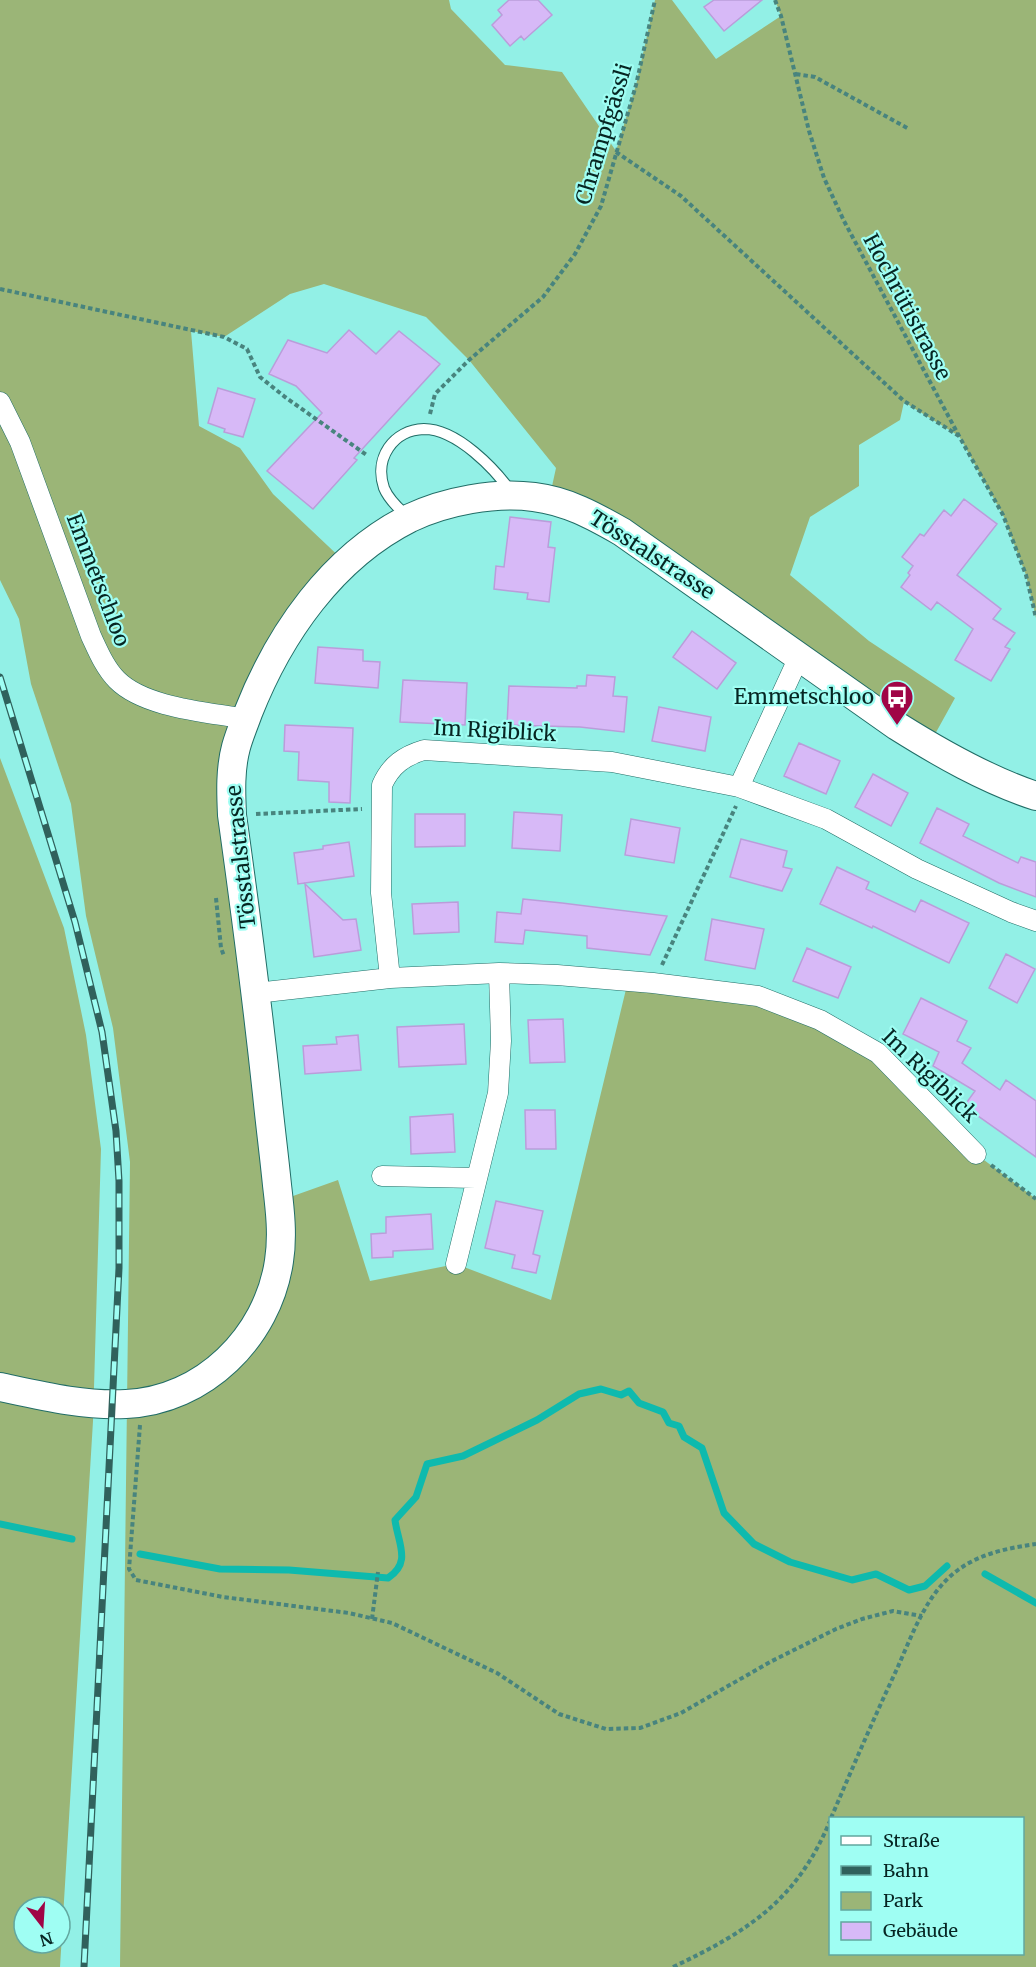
<svg xmlns="http://www.w3.org/2000/svg" width="1036" height="1967" font-family="Merriweather,serif">
	<style>
		.green { fill: #9bb577; fill-rule: evenodd }
		.lines { fill: none; stroke-linecap: round; stroke-linejoin: round }
		.stream { stroke: #0ebaae; stroke-width: 7 }
		.building { fill: #d7b9f7; stroke: #ba9dda; stroke-width: 1.5 }
		.service-casing { stroke: #216d66; stroke-width: 12 }
		.minor-casing { stroke: #216d66; stroke-width: 21 }
		.secondary-casing { stroke: #216d66; stroke-width: 30 }
		.path { stroke: #48847e; stroke-width: 4; stroke-dasharray: 4.5 3; stroke-linecap: butt }
		.service { stroke: #fff; stroke-width: 10 }
		.minor { stroke: #fff; stroke-width: 20 }
		.secondary { stroke: #fff; stroke-width: 28 }
		.rail-casing { stroke: #30615c; stroke-width: 7 }
		.rail { stroke: #9ffef3; stroke-width: 4.5; stroke-dasharray: 14; stroke-linecap: butt }
		.labels { text-anchor: middle; stroke-width: 4.5; stroke-linejoin: round; paint-order: stroke }
		.street-label { font-size: 21px; fill: #062522; stroke: #9ffef3 }
		.poi-label { font-size: 21px; fill: #062522; stroke: #9ffef3; text-anchor: end }
	</style>
	<rect width="100%" height="100%" fill="#92f0e6"/>
	<path class="green" d="M0 0H449L451 9 505 65 562 72 616 151 636 85 655 0H672L716 59 781 16 775 0H1036V618L1026 575 1003 515 959 436 904 402 900 420 859 445V486L810 517 790 575 869 641 955 698 929 745 549 500 556 468 469 360 426 317 324 284 290 294 224 337 191 331 199 426 240 448 273 494 346 563 236 748 279 1201 338 1180 370 1281 456 1264 551 1300 628 981 758 996 878 1053 976 1154 1036 1199V1967H120L130 1162 113 1028 86 916 71 804 31 684 19 619 0 580ZM830 1818H1022V1954H830Z
		M0 758 64 928 86 1035 101 1149 93 1421 60 1967H0ZM24 1907H60V1943H24Z"/>
	<g class="lines">
		<path class="stream" d="M0 1524 72 1539
			M140 1554 220 1569 289 1570 388 1578C412 1562 398 1544 395 1520L416 1497 427 1464 463 1456 537 1420 579 1394 601 1389 621 1395 629 1391 639 1403 663 1412 669 1423 679 1426 684 1437 702 1448 724 1513 754 1544 790 1562 852 1580 876 1574 909 1590 925 1586 947 1566
			M985 1574 1036 1603"/>
	</g>
	<path class="building" d="M509 0H538L552 15 524 40 521 36 510 46 492 25 502 15 498 10Z
		M714 0H762L724 31 704 7Z
		M349 330 376 354 399 331 440 364 354 458 357 460 313 509 267 471 322 413 296 386 269 374 288 340 327 353Z
		M218 388 255 399 243 437 224 432 225 429 208 423Z
		M964 499 997 524 957 575 1001 609 993 619 1015 633 1005 647 1010 649 991 681 955 660 973 629 937 602 931 610 901 587 910 575 908 573 913 566 902 557 920 534 924 536 944 510 951 516Z
		M510 517 551 522 548 547 555 548 549 602 527 599 528 593 494 589 496 566 504 567Z
		M692 631 736 663 717 689 673 657Z
		M318 647 363 650V661L380 662 378 688 315 683Z
		M587 675 615 677 613 696 627 697 624 732 580 727 507 725 509 686 577 688V686H586Z
		M403 680 467 683 465 725 400 722Z
		M659 707 711 717 705 751 652 741Z
		M285 725 353 728 350 803 329 802V782L298 780 299 752 284 751Z
		M799 743 840 761 826 794 784 776Z
		M873 774 908 793 891 826 855 807Z
		M937 808 969 824 963 836 1018 863 1021 857 1036 862V897L999 883 920 843Z
		M514 812 562 815 560 851 512 848Z
		M415 814H465V846L415 847Z
		M631 819 680 828 674 863 625 855Z
		M741 839 787 851 783 867 792 869 782 891 730 877Z
		M349 842 354 876 298 884 294 853 323 849V846Z
		M837 867 869 882 866 889 915 912 921 900 969 923 949 963 873 926 872 928 820 904Z
		M305 884 343 920 356 919 361 950 314 957Z
		M523 899 562 903 667 916 650 955 587 948V936L525 930 523 944 495 942 497 912 521 914Z
		M458 902 459 932 414 934 412 904Z
		M712 919 764 929 755 969 705 960Z
		M807 948 851 967 838 998 793 981Z
		M1006 954 1035 969 1017 1003 989 988Z
		M921 998 967 1021 957 1041 971 1048 962 1063 1000 1090 1006 1080 1036 1101V1157L964 1106 975 1091 933 1066 939 1052 903 1034Z
		M563 1019 565 1062 530 1063 528 1020Z
		M464 1024 466 1064 399 1067 397 1027Z
		M358 1035 361 1070 305 1074 303 1046 337 1044 336 1037Z
		M525 1110H555L556 1149H526Z
		M453 1114 455 1152 411 1154 410 1117Z
		M496 1201 543 1211 533 1254 540 1256 536 1273 512 1268 515 1255 485 1248Z
		M431 1214 433 1249 393 1251V1257L372 1258 371 1234 386 1233V1217Z"/>
	<g class="lines">
		<defs>
			<path id="service" d="M407 516C399 509 388 498 384 488 374 458 393 430 424 429 457 429 495 469 512 493"/>
			<path id="minor" d="M0 402 20 442 91 636C98 651 105 668 117 680 145 708 208 712 246 719
				M739 787 799 657
				M390 978 381 893 382 785C391 765 404 756 424 750L612 762 739 787 826 819 917 869 1011 912 1036 921
				M256 993 390 978 499 973 557 975 653 983 758 996 820 1020 878 1053 976 1154
				M382 1176 476 1178
				M456 1264 498 1093 501 1041 499 973"/>
			<path id="secondary" d="M0 1387C42 1396 83 1406 126 1404 203 1401 268 1337 279 1261 283 1236 280 1210 277 1185 274 1155 270 1124 267 1094 257 1001 245 908 232 815 231 793 230 769 236 747 239 736 244 724 248 713 279 634 332 557 410 518 446 501 494 492 534 497 567 501 594 516 622 532L897 726C940 753 987 780 1036 796"/>
		</defs>
		<use href="#service" class="service-casing"/>
		<use href="#minor" class="minor-casing"/>
		<use href="#secondary" class="secondary-casing"/>
		<path class="path" d="M775 0 781 16 809 131 824 178 844 221 959 436 1003 515 1026 575 1036 618
			M796 74 815 77 909 129
			M616 152 681 196 904 401 959 436
			M0 289 224 337 247 349 260 377 285 397 368 456
			M430 414 435 394 469 360 543 297 575 254 601 206 636 85 655 0
			M256 814 362 809
			M216 898 221 948 224 956
			M662 965 736 806
			M991 1165 1036 1199
			M140 1425 129 1569 136 1580 223 1597 349 1613 392 1623 497 1673 559 1714 606 1729 640 1728 681 1713 770 1662 836 1629 862 1619 893 1611 922 1616
			M372 1619 378 1572
			M831 1818C852 1769 873 1720 896 1671 912 1636 926 1593 958 1570 981 1553 1009 1548 1036 1544
			M673 1967C749 1931 797 1900 830 1821"/>
		<use href="#service" class="service"/>
		<use href="#minor" class="minor"/>
		<use href="#secondary" class="secondary"/>
		<defs>
			<path id="rail" d="M0 677 75 922 102 1032 116 1131 119 1181V1268L84 1967"/>
		</defs>
		<use href="#rail" class="rail-casing"/>
		<use href="#rail" class="rail"/>
	</g>
	<defs>
		<symbol id="bus-pin" viewBox="-11 -11 22 30"><path d="M0 17L-7.5 6A9.5 9.5 0 1 1 7.5 6Z" fill="#a00546" stroke="#9ffef3"/><path d="M-5-6H5V4H4V6H2V4H-2V6H-4V4H-5ZM-3.5-4V0h7V-4ZM-3.5 1.2v1.5H-2V1.2ZM2 1.2v1.5H3.5V1.2Z" fill="#fff"/></symbol>
	</defs>
	<g fill-rule="evenodd">
		<use href="#bus-pin" x="878" y="678" width="38" height="52"/>
	</g>
	<g class="labels">
		<g class="street-label">
			<text transform="translate(604 134) rotate(-73)" y="7">Chrampfgässli</text>
			<text transform="translate(907 307) rotate(62)" y="7">Hochrütistrasse</text>
			<text transform="translate(652 555) rotate(33)" y="7">Tösstalstrasse</text>
			<text transform="translate(98 580) rotate(69)" y="7">Emmetschloo</text>
			<text transform="translate(495 731) rotate(3)" y="7">Im Rigiblick</text>
			<text transform="translate(241 857) rotate(-96)" y="7">Tösstalstrasse</text>
			<text transform="translate(930 1076) rotate(44)" y="7">Im Rigiblick</text>
		</g>
		<g class="poi-label">
			<text x="874" y="704">Emmetschloo</text>
		</g>
	</g>
	<rect x="829" y="1817" width="195" height="138" fill="#9ffef3" stroke="#62a79f" stroke-width="1.5"/>
	<rect x="841" y="1836" width="30" height="9" fill="#ffffff" stroke="#62a79f" stroke-width="1.5"/>
	<text x="883" y="1847" font-size="18" fill="#062522">Straße</text>
	<rect x="841" y="1866" width="30" height="9" fill="#30615c" stroke="#62a79f" stroke-width="1.5"/>
	<text x="883" y="1877" font-size="18" fill="#062522">Bahn</text>
	<rect x="841" y="1892" width="30" height="18" fill="#9bb577" stroke="#62a79f" stroke-width="1.5"/>
	<text x="883" y="1907" font-size="18" fill="#062522">Park</text>
	<rect x="841" y="1922" width="30" height="18" fill="#d7b9f7" stroke="#62a79f" stroke-width="1.5"/>
	<text x="883" y="1937" font-size="18" fill="#062522">Gebäude</text>
	<g transform="translate(42 1925) rotate(163)"><circle r="28" fill="#9ffef3" stroke="#62a79f" stroke-width="1.5"/>
	<path d="M0-4.5L10 22L0 15L-10 22Z" fill="#a00546"/>
	<text y="-9" font-size="16" font-weight="bold" text-anchor="middle" fill="#062522">N</text>
	</g>
</svg>
